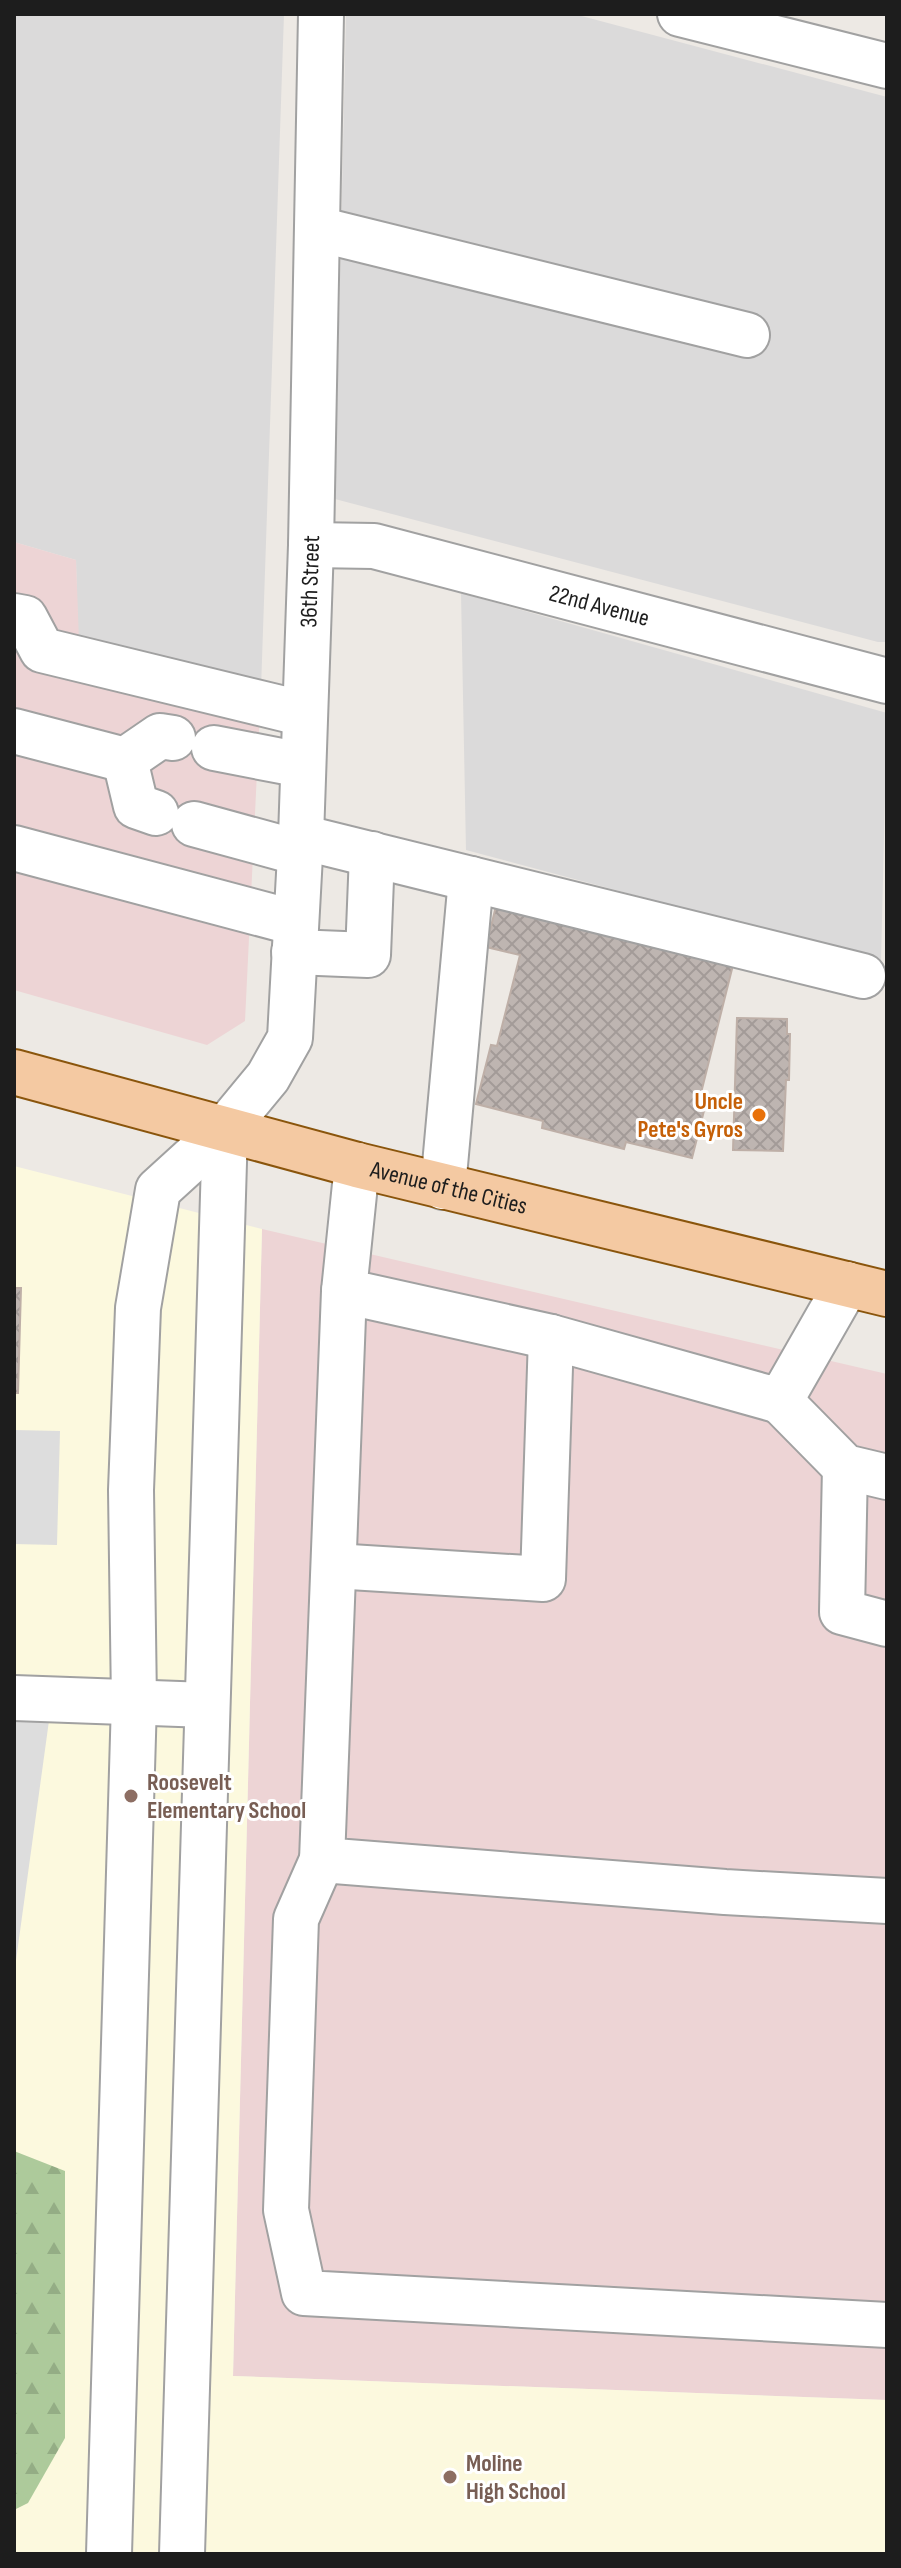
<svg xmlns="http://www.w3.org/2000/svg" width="901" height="2568" font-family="'Sofia Sans Condensed',sans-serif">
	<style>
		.residential { fill: #dbdada }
		.commercial { fill: #edd4d5 }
		.education { fill: #fcf9de }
		.forest { fill: url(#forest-firs) }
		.parking { fill: #ddd }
		.building { fill: url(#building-cross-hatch); stroke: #beafa7; stroke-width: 2 }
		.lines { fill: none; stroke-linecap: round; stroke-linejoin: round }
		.minor-casing { stroke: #a1a1a1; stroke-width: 48 }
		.major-casing { stroke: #8a550c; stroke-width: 48 }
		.minor { stroke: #fff; stroke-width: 44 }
		.major { stroke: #f4c9a2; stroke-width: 44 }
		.food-dot { fill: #e8710a; stroke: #fff; stroke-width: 3 }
		.education-dot { fill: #8d6e63; stroke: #fff; stroke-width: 3 }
		.labels { text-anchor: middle; stroke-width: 6; stroke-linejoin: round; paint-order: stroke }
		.street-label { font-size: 24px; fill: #1d1d1d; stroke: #fff }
		.food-label { font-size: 24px; font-weight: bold; fill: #c56008; stroke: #fff; text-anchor: end }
		.education-label { font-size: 24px; font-weight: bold; fill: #785e54; stroke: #fff; text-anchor: start }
	</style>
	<defs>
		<pattern id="forest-firs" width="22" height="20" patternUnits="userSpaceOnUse" patternTransform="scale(2)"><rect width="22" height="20" fill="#adca9b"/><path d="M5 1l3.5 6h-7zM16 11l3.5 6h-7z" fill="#94ad85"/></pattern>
		<pattern id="building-cross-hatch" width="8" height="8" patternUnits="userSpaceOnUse" patternTransform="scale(2)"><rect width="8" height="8" fill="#beb5b1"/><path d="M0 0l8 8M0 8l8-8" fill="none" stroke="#a39b98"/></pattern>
	</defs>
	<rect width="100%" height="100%" fill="#ede9e4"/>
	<path class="residential" d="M14 14H284L261 689 78 641 76 560 14 542Z
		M346 14H574L887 97V642H878L335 499Z
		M461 593 887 713 881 961 466 850Z"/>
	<path class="commercial" d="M14 542 76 560 79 641 261 689 245 1021 207 1045 14 990Z
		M262 1229 887 1374V2400L233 2376Z"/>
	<path class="education" d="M14 1166 262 1229 233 2376 887 2400V2554H14Z"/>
	<path class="forest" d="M14 2151 65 2171V2438L28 2503 14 2510Z"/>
	<path class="parking" d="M14 1430 60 1431 57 1545 14 1544Z
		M14 1675 55 1677 14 1975Z"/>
	<path class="building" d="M496 906 733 965 700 1097 707 1099 692 1158 626 1142 624 1149 542 1128 543 1121 476 1104 491 1045 497 1046 520 955 486 947Z
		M737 1018 787 1019V1034H790L789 1080H786L783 1151 733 1150Z
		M14 1288H21L18 1393H14Z"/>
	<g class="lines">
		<defs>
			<g id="minor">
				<path d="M680 14 887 66"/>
				<path d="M318 229 747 335"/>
				<path id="s1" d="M311 545 374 546 887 681"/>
				<path d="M14 616 25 618 42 650 305 714"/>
				<path d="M14 731 125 760 160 736 173 738"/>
				<path d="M214 748 302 765"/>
				<path d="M125 760 136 806 156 813"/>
				<path d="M194 824 300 853"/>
				<path d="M301 837 863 976"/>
				<path d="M14 848 296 923"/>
				<path d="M294 952 368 955 372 854"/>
				<path d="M357 1165 344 1291 551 1337 780 1401 847 1284"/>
				<path d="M443 1187 471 879"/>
				<path d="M344 1291 322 1860 725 1892 887 1901"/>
				<path d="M780 1401 845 1467 887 1477"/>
				<path d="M845 1467 842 1612 887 1624"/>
				<path d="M334 1566 543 1579 551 1337"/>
				<path d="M14 1698 207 1705"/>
				<path d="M322 1860 296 1919 286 2210 304 2293 887 2325"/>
				<path id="s2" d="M109 2554 134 1702 131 1490 138 1308 158 1190 225 1129 268 1077 290 1038 301 837 311 545 321 14"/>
				<path d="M182 2554 225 1129"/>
			</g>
			<g id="major">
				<path id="s3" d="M14 1072 357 1165 887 1294"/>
			</g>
		</defs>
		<use href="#minor" class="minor-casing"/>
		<use href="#major" class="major-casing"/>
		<use href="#minor" class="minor"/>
		<use href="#major" class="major"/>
	</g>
	<circle class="food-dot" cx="759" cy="1115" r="8"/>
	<g class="education-dot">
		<circle cx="131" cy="1796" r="8"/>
		<circle cx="450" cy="2477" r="8"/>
	</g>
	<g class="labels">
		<g class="street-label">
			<text dy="8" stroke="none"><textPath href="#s2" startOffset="2026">36th Street</textPath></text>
			<text dy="8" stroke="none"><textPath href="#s1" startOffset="296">22nd Avenue</textPath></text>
			<text dy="8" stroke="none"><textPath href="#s3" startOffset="450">Avenue of the Cities</textPath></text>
		</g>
		<g class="food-label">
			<text x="743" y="1109">Uncle<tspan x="743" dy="28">Pete's Gyros</tspan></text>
		</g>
		<g class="education-label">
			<text x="147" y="1790">Roosevelt<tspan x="147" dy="28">Elementary School</tspan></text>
			<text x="466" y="2471">Moline<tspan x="466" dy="28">High School</tspan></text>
		</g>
	</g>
	<rect width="901" height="2568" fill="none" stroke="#1d1d1d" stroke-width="32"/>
</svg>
